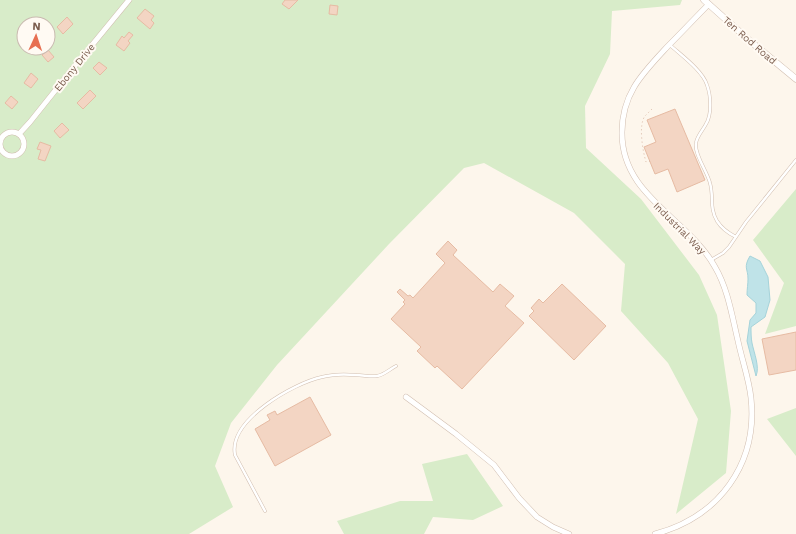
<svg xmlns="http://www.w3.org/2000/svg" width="796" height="534" font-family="'Work Sans',sans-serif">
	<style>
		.green { fill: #d8ecc9; fill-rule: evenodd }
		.water { fill: #bfe3e8; stroke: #a5d3da }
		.building { fill: #f3d5c3; stroke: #e6bba3 }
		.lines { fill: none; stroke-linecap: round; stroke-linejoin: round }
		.service-casing { stroke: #d1beb0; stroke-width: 3.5 }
		.minor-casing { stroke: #d1beb0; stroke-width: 6 }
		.tertiary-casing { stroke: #d1beb0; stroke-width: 7 }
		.path { stroke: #d9b8a5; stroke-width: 1; stroke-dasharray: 1 3; stroke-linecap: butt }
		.service { stroke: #fff; stroke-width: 2.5 }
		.minor { stroke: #fff; stroke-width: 5 }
		.tertiary { stroke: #fff; stroke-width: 6 }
		.labels { text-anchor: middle; stroke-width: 4; stroke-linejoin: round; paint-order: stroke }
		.street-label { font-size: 10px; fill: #7a5c4d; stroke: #fffaf3 }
	</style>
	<rect width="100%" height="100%" fill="#fdf6ec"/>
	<path class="green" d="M0 0H682L680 5 612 11 610 54 585 106 586 148 641 199 699 275 717 315 731 411 726 473 676 514 698 419 668 363 621 311 625 264 574 213 484 163 464 168 389 244 277 365 231 423 215 466 233 507 189 534H0ZM24 24H48V48H24Z
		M796 189V326L765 334 784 283 753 240Z
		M796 408V456L767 419Z
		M467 454 503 506 473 520 433 517 424 534H344L337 521 400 501H433L422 464Z"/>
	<path class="water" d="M750 256 760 261 768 277 770 300 765 317 751 327C751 332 751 338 752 343 754 353 760 367 756 376L747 341 750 320 756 313V303L747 295C747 289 748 284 748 279 748 268 743 268 750 256Z"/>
	<path class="building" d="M285 0H298L289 9 282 4Z
		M330 5 338 6 337 15 329 14Z
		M145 9 154 16 151 20 154 23 150 29 137 18Z
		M67 17 73 24 63 34 57 27Z
		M129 32 133 35 128 41 130 43 124 51 116 45 122 36 124 38Z
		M48 50 54 57 48 62 42 55Z
		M99 62 107 68 100 75 93 68Z
		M31 73 38 79 31 88 24 83Z
		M90 90 96 96 83 109 77 103Z
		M11 96 18 102 12 109 5 103Z
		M675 109 705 180 677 192 668 169 655 174 644 147 656 142 647 120Z
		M62 123 69 130 60 138 54 131Z
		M40 142 51 146 45 161 38 159 41 150 37 149Z
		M448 241 457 250 453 255 493 292 500 284 514 296 505 306 524 323 462 389 437 366 435 368 417 351 421 347 391 319 405 304 403 302 405 300 397 292 400 289 408 296 410 295 413 298 445 263 436 254Z
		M562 284 606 326 574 360 529 316 534 311 531 308 539 299 543 303Z
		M796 332V370L769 375 762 339Z
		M310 397 331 435 275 466 255 429 270 420 267 415 275 411 277 415Z"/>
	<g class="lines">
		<defs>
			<path id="service" d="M670 45C681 55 703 71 707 85 711 96 712 114 706 124 703 130 697 136 696 143 694 154 707 171 710 183 714 197 709 207 717 221 722 229 728 233 736 237
				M711 260 723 253 729 247 746 222 796 160
				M265 511 235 455C228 420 294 383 322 377 333 374 345 374 356 375 363 375 371 377 377 376 384 375 390 369 396 366"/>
			<path id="minor" d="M0 144a12 12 0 1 1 24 0a12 12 0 1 1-24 0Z
				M19 134 30 122 74 67 129 0
				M406 397 456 434 494 465 519 498 537 517 553 527 569 534
				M655 534C719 517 758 464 751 398 749 379 742 360 738 341 732 316 728 289 715 267 688 218 621 196 622 132 622 93 643 73 668 46 682 32 695 18 709 4"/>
			<path id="tertiary" d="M704 0 750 41 796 79"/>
		</defs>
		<use href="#service" class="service-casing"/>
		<use href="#minor" class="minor-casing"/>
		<use href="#tertiary" class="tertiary-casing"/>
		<path class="path" d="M650 161 646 162C643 152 638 125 645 116 648 113 651 110 654 107"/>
		<use href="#service" class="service"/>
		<use href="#minor" class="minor"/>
		<use href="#tertiary" class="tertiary"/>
	</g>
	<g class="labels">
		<g class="street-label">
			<text transform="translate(750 40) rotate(41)" y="4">Ten Rod Road</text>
			<text transform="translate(74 67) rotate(-51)" y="4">Ebony Drive</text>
			<text transform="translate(680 228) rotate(45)" y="4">Industrial Way</text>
		</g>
	</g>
	<g transform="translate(36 36) rotate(3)"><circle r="19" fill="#fffaf3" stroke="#cabbb1"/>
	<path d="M0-3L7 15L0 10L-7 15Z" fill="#e76f51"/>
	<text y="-6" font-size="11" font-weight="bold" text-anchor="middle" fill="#7a5c4d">N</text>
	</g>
</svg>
